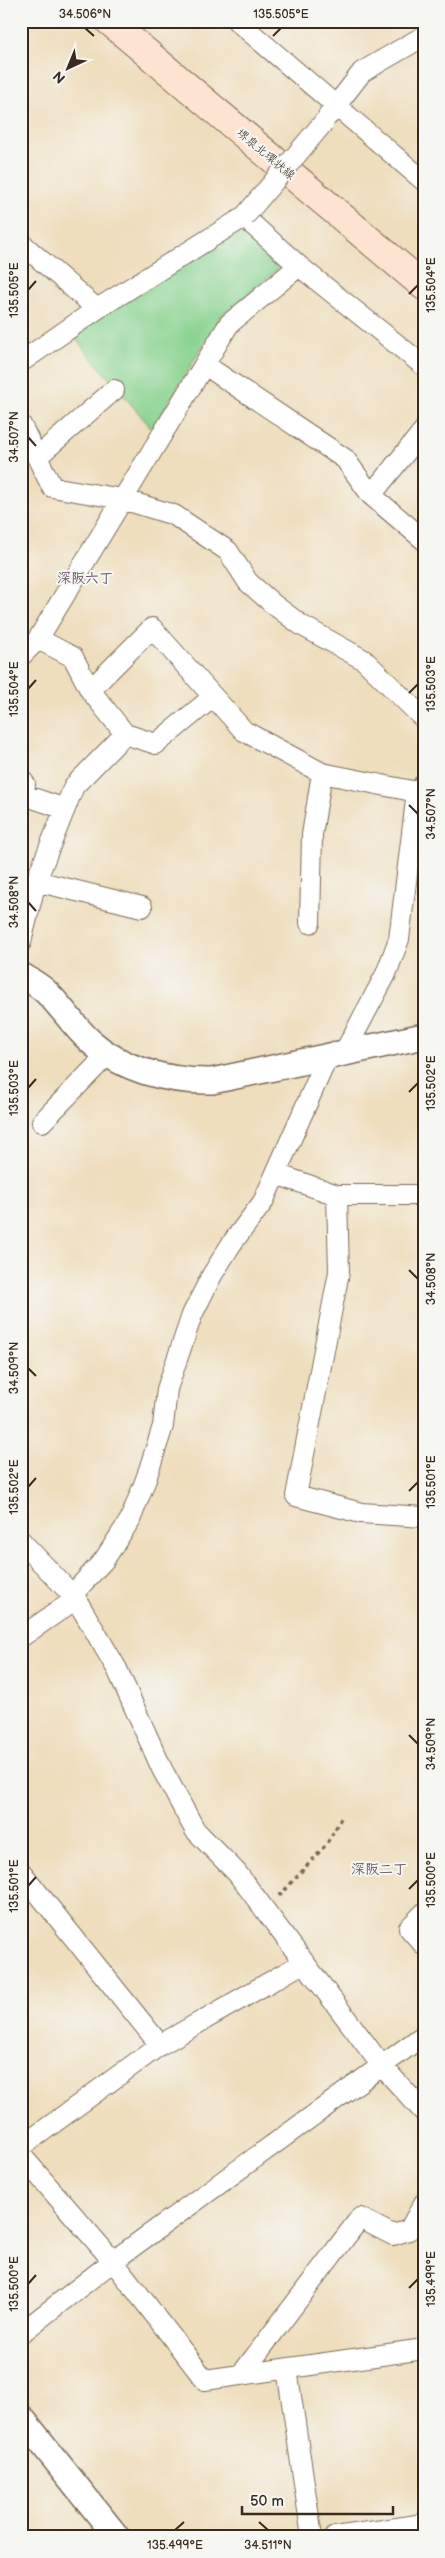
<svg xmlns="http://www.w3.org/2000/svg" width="445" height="2558" font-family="'Balsamiq Sans','Klee One',sans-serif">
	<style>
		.green { fill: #89d390; stroke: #627e57 }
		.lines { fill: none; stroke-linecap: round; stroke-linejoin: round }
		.minor-casing { stroke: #7a6956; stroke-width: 22 }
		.tertiary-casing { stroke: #7a6956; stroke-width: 28 }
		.secondary-casing { stroke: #7a6956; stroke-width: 30 }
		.path { stroke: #7a6956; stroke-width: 3; stroke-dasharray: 4 4; stroke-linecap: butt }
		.minor { stroke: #fff; stroke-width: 20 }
		.tertiary { stroke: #fff; stroke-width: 25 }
		.secondary { stroke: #fde4d0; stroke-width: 28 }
		.minor-bridge-casing { stroke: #7a6956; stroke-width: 22; stroke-linecap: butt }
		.minor-bridge { stroke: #fff; stroke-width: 20 }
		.ticks { fill: none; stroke: #3b2a1e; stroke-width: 2 }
		.labels { text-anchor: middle; stroke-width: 4; stroke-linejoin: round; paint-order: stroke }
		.street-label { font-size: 12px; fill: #3b2a1e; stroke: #f6f6f2 }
		.neighbourhood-label { font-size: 14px; font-weight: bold; fill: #6a5665; stroke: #f6f6f2 }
		.neatline { fill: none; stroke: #3b2a1e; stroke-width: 2 }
		.ticks-label { font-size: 12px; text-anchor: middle; fill: #3b2a1e }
	</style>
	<rect width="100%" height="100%" fill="#f6f6f2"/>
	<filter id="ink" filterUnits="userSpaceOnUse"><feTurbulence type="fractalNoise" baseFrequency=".02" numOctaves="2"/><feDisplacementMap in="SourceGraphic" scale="10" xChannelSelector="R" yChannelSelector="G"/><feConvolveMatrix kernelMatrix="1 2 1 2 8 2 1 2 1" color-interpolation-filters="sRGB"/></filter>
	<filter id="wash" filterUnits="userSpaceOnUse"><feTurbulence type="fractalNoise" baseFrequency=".0096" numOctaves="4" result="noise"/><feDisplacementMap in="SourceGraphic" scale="20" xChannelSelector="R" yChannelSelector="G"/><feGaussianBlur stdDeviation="1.12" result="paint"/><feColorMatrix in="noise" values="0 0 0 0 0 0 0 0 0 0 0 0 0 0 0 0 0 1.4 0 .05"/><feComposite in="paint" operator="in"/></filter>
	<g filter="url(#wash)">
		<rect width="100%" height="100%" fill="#efdebe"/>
		<path class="green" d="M244 231 253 233 281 258 282 266 222 315 152 429 74 337 101 313Z"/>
	</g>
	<g filter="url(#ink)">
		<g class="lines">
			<defs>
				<path id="minor" d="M237 21 424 181
					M328 116 362 72 424 36
					M21 243 97 309
					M299 266 229 324 38 639 73 657 90 690 152 628 244 731 322 773 417 792 424 784
					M21 362 97 309 244 217 299 266 424 366
					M205 365 345 459 371 495 424 540
					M21 425 52 487 122 499 174 515 228 551 248 582 273 604 301 625 364 660 424 719
					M37 457 114 390
					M371 495 424 430
					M21 656 38 639
					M90 690 125 734 156 744 213 697
					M21 779 25 784 24 795 65 809
					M36 881 142 907
					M310 923 312 835 322 773
					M21 942 36 881 74 786 125 734
					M344 1053 386 974 399 939 417 792
					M42 1122 108 1054
					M276 1174 337 1195H424
					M337 1195 339 1272 296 1496 361 1513 424 1517
					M21 1541 76 1599 117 1669 162 1769 195 1830 237 1873 382 2066 424 2112
					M72 1595 104 1560 130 1520 146 1479 163 1426 167 1389 192 1315 212 1275 232 1243 263 1202 328 1056
					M21 1637 76 1599
					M21 1872 160 2045
					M424 1913 409 1928 424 1945
					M21 2147 160 2045 303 1963
					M21 2155 113 2261 205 2380 424 2349
					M21 2333 113 2261 424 2035
					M287 2369 312 2537
					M241 2375 360 2218 393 2235 409 2230 424 2203
					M335 2537 424 2524"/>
				<path id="tertiary" d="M21 975C29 980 37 984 44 990 61 1005 73 1026 90 1041 122 1070 170 1082 212 1081L424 1036
					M21 2417 117 2537"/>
				<path id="secondary" d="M109 21 424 286"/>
			</defs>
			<use href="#minor" class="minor-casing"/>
			<use href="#tertiary" class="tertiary-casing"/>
			<use href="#secondary" class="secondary-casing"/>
			<path class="path" d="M279 1896 326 1845 343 1815"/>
			<use href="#minor" class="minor"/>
			<use href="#tertiary" class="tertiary"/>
			<use href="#secondary" class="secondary"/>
			<defs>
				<path id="minor-bridge" d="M244 217 324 122"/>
			</defs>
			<use href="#minor-bridge" class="minor-bridge-casing"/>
			<use href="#minor-bridge" class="minor-bridge"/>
		</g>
	</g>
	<path class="ticks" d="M85 28 94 36M273 36 281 28M28 290 36 281M409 294 418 285M28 437 36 446M28 689 36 680M409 693 418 684M409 805 418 814M28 902 36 911M28 1088 36 1079M409 1092 418 1083M409 1270 418 1279M28 1368 36 1376M28 1487 36 1478M409 1491 418 1482M409 1735 418 1744M28 1886 36 1877M409 1889 418 1880M28 2284 36 2275M409 2288 418 2279M259 2522 268 2530M175 2530 184 2522"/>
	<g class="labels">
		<g class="street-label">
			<text transform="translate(266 154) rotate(40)" y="4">堺泉北環状線</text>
		</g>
		<g class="neighbourhood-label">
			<text x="85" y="583">深阪六丁</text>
			<text x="379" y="1874">深阪二丁</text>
		</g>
	</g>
	<rect width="445" height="2558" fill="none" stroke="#f6f6f2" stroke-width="55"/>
	<g transform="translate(68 68) rotate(224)" stroke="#f6f6f2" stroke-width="4" paint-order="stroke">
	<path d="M0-4L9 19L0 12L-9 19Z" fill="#3b2a1e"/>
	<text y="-8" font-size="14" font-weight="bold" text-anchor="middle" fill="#3b2a1e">N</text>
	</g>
	<path d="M242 2506v8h151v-8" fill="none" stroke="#3b2a1e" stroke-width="2.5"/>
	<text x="250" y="2506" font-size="15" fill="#3b2a1e" stroke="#f6f6f2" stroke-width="4" paint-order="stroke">50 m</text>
	<rect x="28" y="28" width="390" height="2502" class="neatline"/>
	<g class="ticks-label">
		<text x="85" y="18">34.506°N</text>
		<text x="281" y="18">135.505°E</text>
		<text transform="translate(431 285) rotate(-90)" y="4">135.504°E</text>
		<text transform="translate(14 290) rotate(-90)" y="4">135.505°E</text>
		<text transform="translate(14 437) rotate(-90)" y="4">34.507°N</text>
		<text transform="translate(431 684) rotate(-90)" y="4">135.503°E</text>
		<text transform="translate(14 689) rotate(-90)" y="4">135.504°E</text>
		<text transform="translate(431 814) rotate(-90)" y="4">34.507°N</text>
		<text transform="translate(14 902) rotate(-90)" y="4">34.508°N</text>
		<text transform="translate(431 1083) rotate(-90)" y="4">135.502°E</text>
		<text transform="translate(14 1088) rotate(-90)" y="4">135.503°E</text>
		<text transform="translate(431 1279) rotate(-90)" y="4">34.508°N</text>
		<text transform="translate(14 1368) rotate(-90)" y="4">34.509°N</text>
		<text transform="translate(431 1482) rotate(-90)" y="4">135.501°E</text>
		<text transform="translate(14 1487) rotate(-90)" y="4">135.502°E</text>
		<text transform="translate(431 1744) rotate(-90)" y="4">34.509°N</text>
		<text transform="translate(431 1880) rotate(-90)" y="4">135.500°E</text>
		<text transform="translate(14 1886) rotate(-90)" y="4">135.501°E</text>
		<text transform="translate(431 2279) rotate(-90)" y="4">135.499°E</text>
		<text transform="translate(14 2284) rotate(-90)" y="4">135.500°E</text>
		<text x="175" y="2549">135.499°E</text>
		<text x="268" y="2549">34.511°N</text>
	</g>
</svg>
